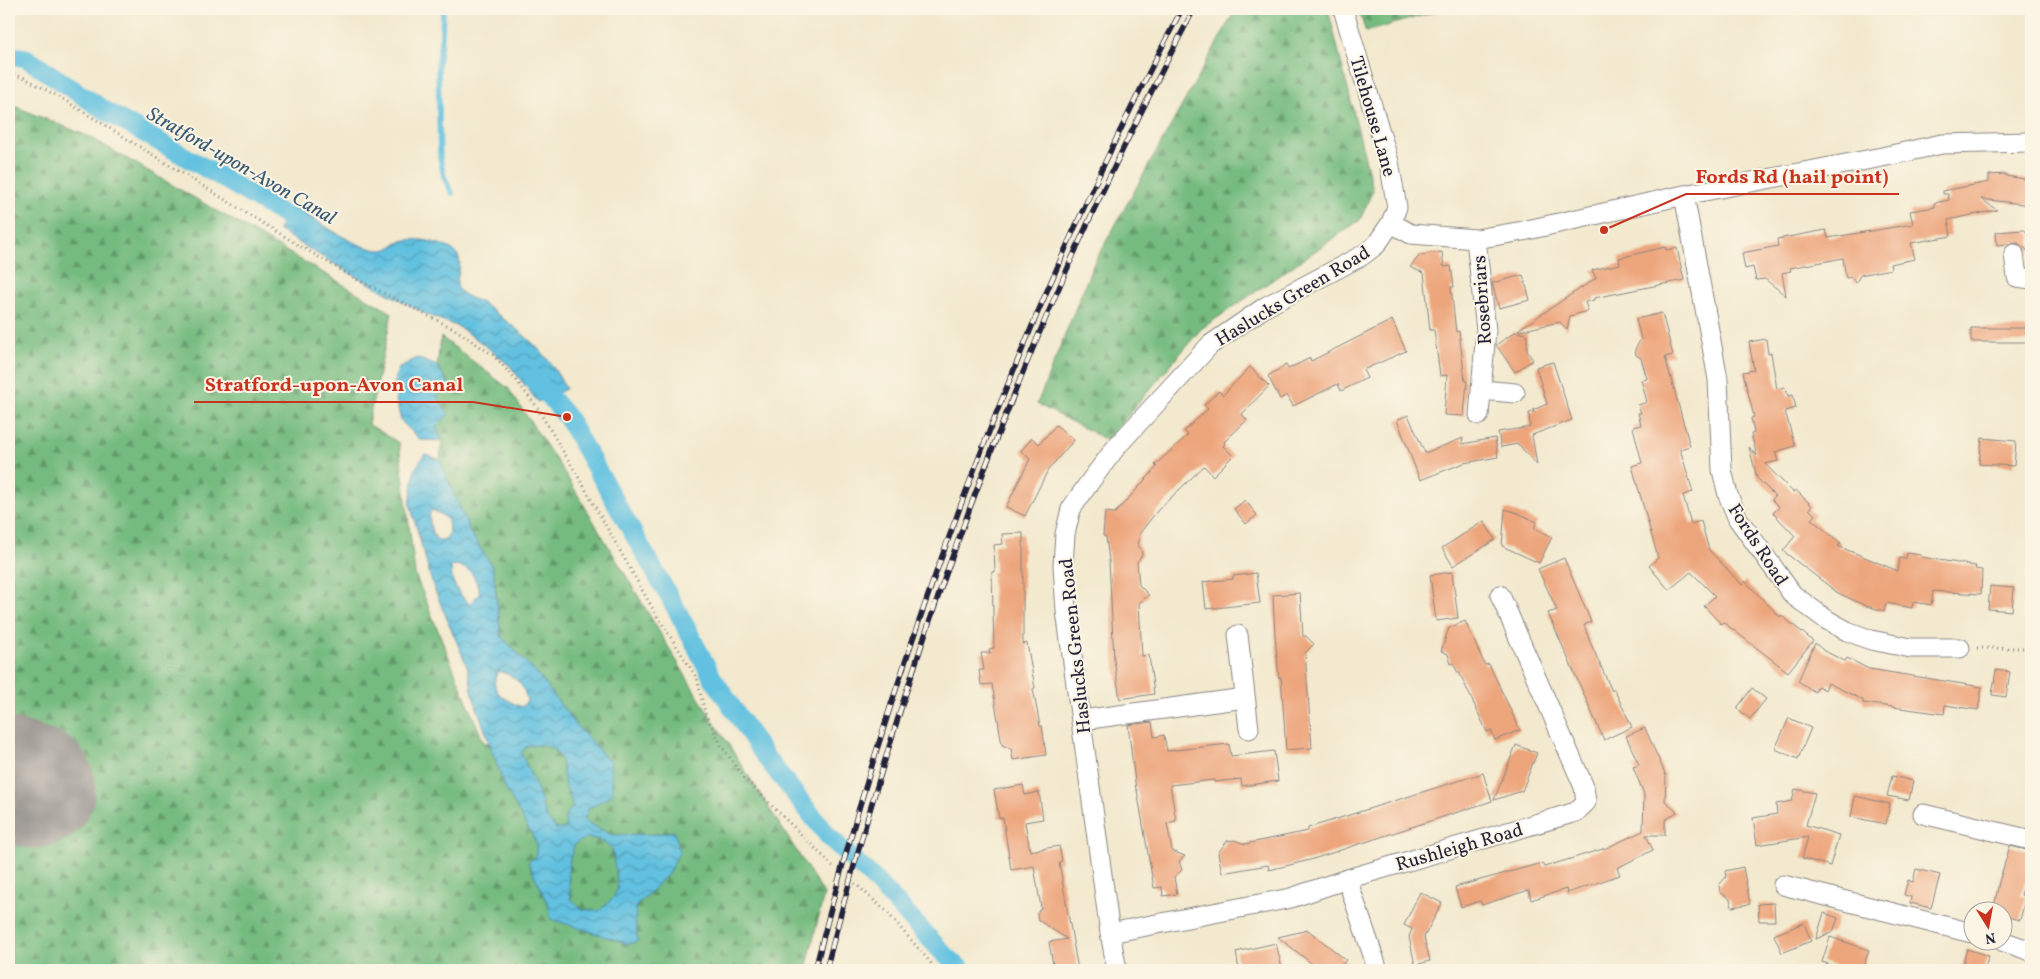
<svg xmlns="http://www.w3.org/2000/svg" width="2040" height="979" font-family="Vollkorn,serif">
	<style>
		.grass { fill: url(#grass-tufts); stroke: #5a7e68 }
		.forest { fill: url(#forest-firs); stroke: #4c6e5d }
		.water { fill: url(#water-waves); stroke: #42728e; fill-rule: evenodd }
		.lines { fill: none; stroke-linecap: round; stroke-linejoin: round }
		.stream { stroke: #62c1e0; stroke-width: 5.5 }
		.canal { stroke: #62c1e0; stroke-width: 19 }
		.runway { stroke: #8a8684; stroke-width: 121 }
		.building { fill: #eda57b }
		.minor-casing { stroke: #8a8684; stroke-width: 21 }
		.path { stroke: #8a8684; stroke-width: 3; stroke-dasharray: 1 4; stroke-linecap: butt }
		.minor { stroke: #fff; stroke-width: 19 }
		.rail-casing { stroke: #22223b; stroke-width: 5.5 }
		.rail { stroke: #fcf5e5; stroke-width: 4; stroke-dasharray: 11; stroke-linecap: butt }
		.labels { text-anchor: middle; stroke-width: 4; stroke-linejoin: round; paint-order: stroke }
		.street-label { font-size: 19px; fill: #22223b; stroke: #fcf5e5 }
		.water-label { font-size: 20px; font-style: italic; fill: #385a75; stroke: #fcf5e5 }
		.leader { fill: none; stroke: #c8321e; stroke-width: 2 }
		.callout-dot { fill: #c8321e; stroke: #fcf5e5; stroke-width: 2 }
		.callout-label { font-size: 20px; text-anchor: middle; font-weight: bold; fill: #c8321e; stroke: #fcf5e5; stroke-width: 4; stroke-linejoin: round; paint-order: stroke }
	</style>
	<defs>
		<pattern id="grass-tufts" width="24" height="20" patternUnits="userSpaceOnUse" patternTransform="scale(1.25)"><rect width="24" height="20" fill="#92db96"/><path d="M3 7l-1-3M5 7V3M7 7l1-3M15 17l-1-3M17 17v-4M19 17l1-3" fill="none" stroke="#7ebc82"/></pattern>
		<pattern id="forest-firs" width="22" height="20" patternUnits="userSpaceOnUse" patternTransform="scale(1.25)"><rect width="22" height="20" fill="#75bb7f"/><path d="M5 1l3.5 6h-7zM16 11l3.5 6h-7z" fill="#609869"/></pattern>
		<pattern id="water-waves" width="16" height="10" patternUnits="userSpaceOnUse" patternTransform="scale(1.25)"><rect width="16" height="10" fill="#62c1e0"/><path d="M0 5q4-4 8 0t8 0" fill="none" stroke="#509cb7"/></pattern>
	</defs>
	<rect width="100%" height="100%" fill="#fcf5e5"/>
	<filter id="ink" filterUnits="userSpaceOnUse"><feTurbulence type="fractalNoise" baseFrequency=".02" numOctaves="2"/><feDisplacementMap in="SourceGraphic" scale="10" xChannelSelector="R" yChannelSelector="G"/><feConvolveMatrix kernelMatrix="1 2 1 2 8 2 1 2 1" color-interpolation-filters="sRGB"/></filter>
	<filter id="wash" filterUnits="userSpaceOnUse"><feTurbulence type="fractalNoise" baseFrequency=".0096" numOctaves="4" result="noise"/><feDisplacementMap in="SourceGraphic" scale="20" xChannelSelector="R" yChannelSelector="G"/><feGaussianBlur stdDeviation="1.12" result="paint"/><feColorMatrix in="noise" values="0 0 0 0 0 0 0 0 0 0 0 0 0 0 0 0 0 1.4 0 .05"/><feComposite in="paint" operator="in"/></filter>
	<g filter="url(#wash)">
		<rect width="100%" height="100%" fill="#f2e9ce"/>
		<path class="grass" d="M9 736 53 750 42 820 9 810Z"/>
		<path class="forest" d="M1236 9H1328L1373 190 1360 220 1201 329 1107 440 1037 404 1093 265Z
			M1358 9H1444L1366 32Z
			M9 104 90 137 392 313 368 424 399 443 415 574 484 743 576 726 501 636 493 568 470 532 440 460 442 441 436 427V397L449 384 437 366 441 337 508 388 566 475 697 695 824 894 806 970H9V810L42 820 53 750 9 736Z"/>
		<path class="water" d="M292 205C315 219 354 248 379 250 388 251 393 245 400 242 414 236 438 242 451 249 470 260 451 279 459 290 466 299 477 299 485 305 507 322 531 338 548 360 555 369 560 379 566 389L538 402 510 366 486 346 459 327 428 315 346 271 278 230Z
			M417 358 437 366 449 384 437 397 449 414 436 427 442 441 420 440 401 421 393 386 398 368Z
			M425 454 440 460 470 532 493 568 501 636 540 677 576 725 610 762 613 794 588 809 584 821 612 835 655 834 674 831 680 851 668 874 637 905 635 920 638 941 628 944 551 919 548 904 528 862 536 857V842L505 788 474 699 467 666 433 586 410 504 415 469ZM431 510 439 513 448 520 449 531 446 540H437C432 533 427 519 431 510ZM457 565C474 571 474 576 480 593L470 604C459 595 450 582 451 567ZM498 671C514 675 524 683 527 701L522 707C505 700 487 692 498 671ZM541 745 553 748 561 759 564 781 573 806 565 817 566 828 556 829 546 817 536 786 521 753 527 746ZM586 838 597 839 612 848 618 888 614 897 599 911 581 909 571 899 568 872 570 858 575 844Z"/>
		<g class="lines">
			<path class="stream" d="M443 9 442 35 438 62 440 158 444 177 452 193"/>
			<path class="canal" d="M9 55 26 58 107 112 221 177 307 229
				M534 378 567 417 679 614 712 677 764 755 829 837 872 877 943 953 962 970"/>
			<path class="runway" d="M9 779 35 788"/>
		</g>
		<g id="blocks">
			<path class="building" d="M2006 174V176L2031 180V205L1981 199 1997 210 1948 220 1951 236 1911 243 1915 259 1890 264 1891 269 1860 275 1856 283 1851 277 1846 278 1843 258 1790 268 1791 271 1782 273 1786 296 1765 279 1756 280 1753 267 1745 269 1742 253 1778 246 1777 239 1826 230 1828 238 1913 224 1910 211 1935 207 1934 203 1949 200 1948 194H1943V191L1989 182V175Z
				M2024 230 2031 235V253L2018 243 1997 245 1996 232Z
				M1665 247 1666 250 1677 248 1684 280 1594 298V300L1585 302 1588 311 1570 316 1567 330 1560 322 1519 331 1518 330 1596 278 1592 270 1620 264 1619 258Z
				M1442 252 1444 267 1451 266 1454 287H1451L1456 332 1459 331 1465 381H1467L1464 416 1444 415 1447 375 1440 376 1434 330H1430L1424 273 1410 267 1420 255Z
				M1523 275 1530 300 1499 308 1492 283Z
				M1662 313 1673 355 1665 357 1690 446 1680 449 1693 492 1683 495 1691 524 1701 521 1709 550 1742 585 1745 581 1780 617 1781 615 1813 641 1788 672 1723 622 1721 624 1704 606 1715 596 1691 572 1669 590 1649 566 1658 558 1632 466 1642 463 1633 427 1641 425 1638 413H1641L1638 405 1647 402 1641 380 1647 379 1641 358 1636 355 1635 349 1641 339 1636 319Z
				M1392 320 1406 351 1363 370 1367 378 1341 391 1338 384 1293 406 1287 395 1280 399 1268 376 1286 365 1288 369 1310 358 1311 361Z
				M1971 328H2031V342H1971Z
				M1515 332 1527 334V351L1533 360 1515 372 1496 345Z
				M1766 339 1768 354 1771 353 1777 389 1785 387 1788 396 1793 395 1796 408 1785 411 1795 446 1775 452 1778 461 1765 464 1793 492 1796 490 1812 506 1809 509 1815 515 1811 519 1841 543 1838 546 1898 571 1900 558 1906 559 1907 553 1921 555V557L1976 566 1975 569 1982 570 1981 594 1933 591 1931 605 1913 602 1912 608 1886 603 1884 611 1866 606 1838 593 1783 551 1795 536 1773 513 1779 507 1772 500 1775 496 1757 478 1749 447 1757 456 1751 434 1754 433 1751 418 1754 417 1743 372 1754 370 1749 342Z
				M1553 362 1572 420 1532 435 1537 465 1518 444 1501 447 1498 432 1530 427 1529 413 1534 412 1533 410 1547 404 1536 367Z
				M1250 367 1269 386 1242 414 1247 420 1224 442 1225 444 1223 446 1233 456 1213 476 1204 466 1158 510 1140 533 1138 546 1141 549 1142 555 1137 562 1139 585 1149 595 1139 603 1142 656 1149 655 1154 694 1120 699 1114 660 1109 561 1106 537 1103 536 1105 512 1115 513 1157 467 1155 465 1188 435 1184 431 1208 409 1204 405 1219 391 1223 395Z
				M1408 415 1425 453 1463 438 1462 444 1495 438 1498 457 1464 463 1420 480 1397 420Z
				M1056 425 1074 440 1048 470 1025 516 1006 507 1030 459 1021 451 1032 438 1039 444Z
				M1982 438 2016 441 2014 466 1979 464Z
				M1245 500 1257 515 1246 524 1234 509Z
				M1505 509 1518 513 1537 522 1534 528 1552 537 1539 563 1502 546Z
				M1484 521 1495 540 1453 566 1442 548Z
				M1023 533V644L1027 643 1035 688 1033 689 1040 726H1042L1046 755 1013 760 1011 749 1002 745 992 684 981 685 979 670H984L981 653H990L989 649 994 648 992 572H995L994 545 1003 544 1002 534Z
				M1564 558 1591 622 1584 625 1590 642 1612 691 1614 689 1632 727 1604 740 1548 613 1557 610 1538 569Z
				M1452 572 1458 618 1436 621 1430 575Z
				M1256 573 1260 603 1206 609 1203 582 1233 579V576Z
				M1990 586 2014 588 2012 611 1988 609Z
				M1300 593 1303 636H1306L1314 644 1305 653 1312 748 1286 750 1281 677 1279 678 1275 635 1273 595Z
				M1465 621 1485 665 1489 664 1520 730 1495 740 1491 730 1487 732 1459 672 1458 673 1453 663 1451 664 1448 654 1441 651 1449 628Z
				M1815 643 1824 651 1845 661 1847 658 1869 669 1982 687 1978 710 1945 705 1944 714 1863 703V700L1828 683 1825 690 1818 686 1815 692 1798 681Z
				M1996 670 2010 672 2006 697 1992 695Z
				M1752 688 1766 699 1750 719 1737 708Z
				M1789 718 1811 728 1798 759 1775 749Z
				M1152 722 1154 737 1164 735 1167 751 1229 744 1231 756 1274 751 1278 781 1242 786 1241 779 1214 782V780L1170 785 1176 821 1167 823 1172 851 1185 856 1179 861 1182 870 1174 877 1177 894 1163 896 1162 887 1154 888 1137 790H1136L1128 725Z
				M1645 728 1666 776 1665 801 1677 812 1665 820V835H1646L1653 850 1617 868 1620 875 1567 893 1566 889 1531 900 1529 890 1482 905 1480 901 1461 907 1455 887 1542 863 1544 867 1606 848 1643 831 1644 794 1633 767 1639 765 1626 736Z
				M1516 745 1537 753 1522 791 1494 800Z
				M1483 773 1492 801 1310 860 1269 870 1268 865 1222 873 1218 853 1227 841 1234 840 1245 844 1308 831V828Z
				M1892 776 1913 781 1909 800 1887 796Z
				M1023 785 1025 795 1039 792 1043 819 1025 822 1030 851 1059 846 1062 861 1059 862 1078 970H1054L1049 942 1067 939 1038 920 1037 913 1041 908 1034 866 1011 870 1003 818H999L994 790Z
				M1795 789 1815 793 1806 825 1839 835 1830 866 1802 858 1808 837 1757 845 1753 818 1777 814 1776 804 1792 801Z
				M1855 796 1890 804 1886 824 1851 817Z
				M2010 846 2031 851V862L2021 895 2026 896 2020 920 2002 916V912H1993L1999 882Z
				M1743 867 1750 904 1732 907 1730 899 1720 892 1719 885 1726 877 1725 871Z
				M1916 869 1940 875 1931 908 1910 903 1911 897 1904 895 1908 880 1913 882Z
				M1420 892 1442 903 1424 937 1430 961 1415 965 1409 937 1412 929 1404 925Z
				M1774 903 1775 921H1759L1758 904Z
				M1824 913 1838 918 1833 932 1816 939Z
				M1804 923 1811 941 1782 953 1774 935Z
				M1308 930 1346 960 1337 970H1320L1278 937Z
				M1830 937 1869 950 1862 970H1846L1822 962Z
				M1276 943 1282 968 1271 970H1239L1236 952Z
				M1967 949 1989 956 1984 970H1961Z"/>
		</g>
	</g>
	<g filter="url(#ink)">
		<use href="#blocks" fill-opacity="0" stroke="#8a8684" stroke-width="1"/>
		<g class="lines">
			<defs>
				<path id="minor" d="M1684 195 1718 379 1722 470 1728 495 1738 519 1793 595 1827 620 1847 631 1871 640 1911 648H1960
					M1391 223 1411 234 1476 239 1523 231 1684 195 1882 157 1942 144 2031 142
					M1476 239 1486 330 1479 415
					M2014 254 2017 277 2031 279
					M1482 390 1515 393
					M1238 635 1249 729
					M1082 720 1245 698
					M1923 814 2031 840
					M1347 879 1378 970
					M1783 885 1972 933
					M1110 933 1291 898 1347 879 1576 812 1586 802 1584 787 1500 595
					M2002 941 2031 951
					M1117 970 1110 933 1066 611 1063 566 1065 534 1071 509 1089 483 1117 446 1210 345 1265 307 1363 255 1376 245 1391 223 1397 207 1389 162 1343 9"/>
			</defs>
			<use href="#minor" class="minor-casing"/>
			<path class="path" d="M9 74 23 77 61 98 295 243 358 280 456 330 493 355 516 380 536 406 579 478 654 611 697 678 705 713 721 745 745 779 833 866
				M1977 648H2031
				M851 880 885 910 937 970"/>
			<use href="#minor" class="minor"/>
			<defs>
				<path id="rail" d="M815 970C862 781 924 595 996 414 1051 276 1112 140 1182 9
					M826 970C888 729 967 493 1069 265 1107 178 1150 93 1194 9"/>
			</defs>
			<use href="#rail" class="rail-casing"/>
			<use href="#rail" class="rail"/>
		</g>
	</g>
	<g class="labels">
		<g class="street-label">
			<text transform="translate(1374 116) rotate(74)" y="7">Tilehouse Lane</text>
			<text transform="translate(1292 295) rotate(-31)" y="7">Haslucks Green Road</text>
			<text transform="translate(1481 300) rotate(-94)" y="7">Rosebriars</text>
			<text transform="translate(1759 544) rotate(57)" y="7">Fords Road</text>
			<text transform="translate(1074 646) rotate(-96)" y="7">Haslucks Green Road</text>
			<text transform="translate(1459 846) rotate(-16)" y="7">Rushleigh Road</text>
		</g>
		<g class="water-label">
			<text transform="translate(242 165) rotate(30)" y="7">Stratford-upon-Avon Canal</text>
		</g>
	</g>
	<path class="leader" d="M1604 230L1686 194H1899M567 417L473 402H194"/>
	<g class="callout-dot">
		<circle cx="1604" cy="230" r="5"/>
		<circle cx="567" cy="417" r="5"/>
	</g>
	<g class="callout-label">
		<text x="1792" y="183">Fords Rd (hail point)</text>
		<text x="334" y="391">Stratford-upon-Avon Canal</text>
	</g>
	<rect width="2040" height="979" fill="none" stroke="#fcf5e5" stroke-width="30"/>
	<g transform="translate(1988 926) rotate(169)"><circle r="24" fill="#fcf5e5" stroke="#a5a1a1"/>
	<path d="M0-4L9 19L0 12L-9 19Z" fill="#c8321e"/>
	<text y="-8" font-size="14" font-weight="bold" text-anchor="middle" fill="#22223b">N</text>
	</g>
</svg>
